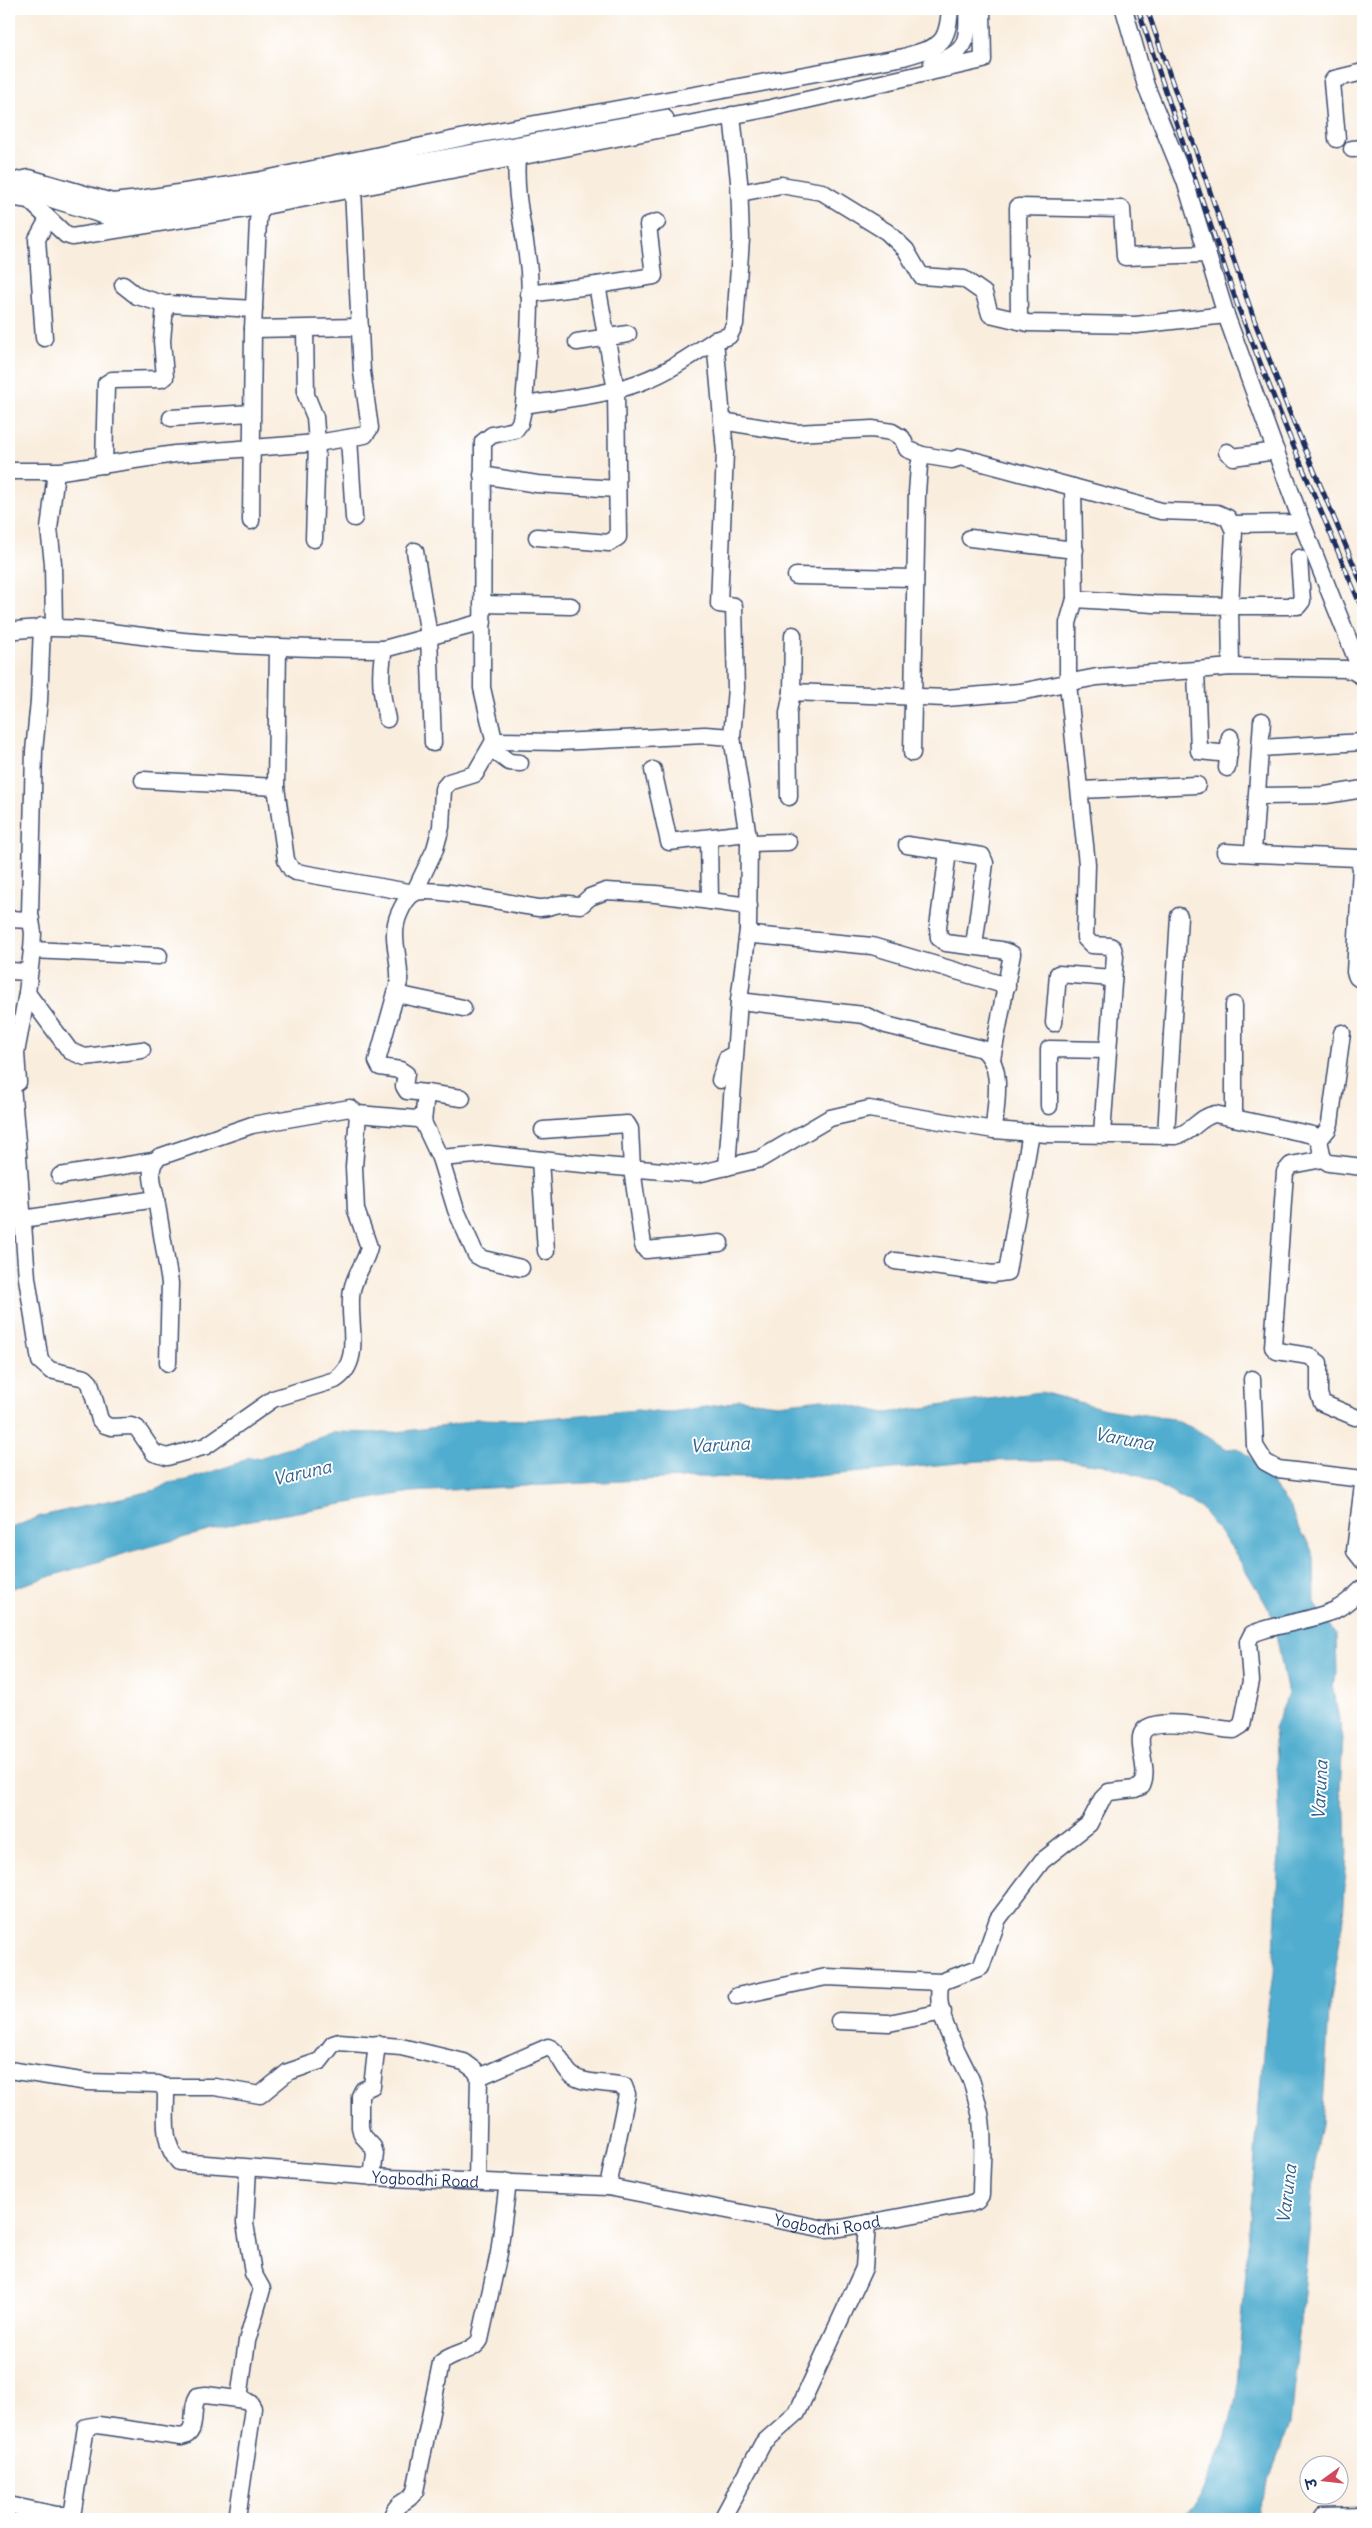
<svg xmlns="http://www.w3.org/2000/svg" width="1372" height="2528" font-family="Delius,'Playpen Sans Deva',sans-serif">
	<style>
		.water { fill: #51adcf; stroke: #366e96 }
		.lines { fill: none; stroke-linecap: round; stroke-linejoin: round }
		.minor-casing { stroke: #3c4c71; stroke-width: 19 }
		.minor { stroke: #fff; stroke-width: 16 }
		.rail-casing { stroke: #1b2f5e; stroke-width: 5 }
		.rail { stroke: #fff; stroke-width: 3; stroke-dasharray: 9; stroke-linecap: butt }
		.labels { text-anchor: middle; stroke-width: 4; stroke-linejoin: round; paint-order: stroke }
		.street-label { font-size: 16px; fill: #1b2f5e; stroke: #fff }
		.water-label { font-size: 18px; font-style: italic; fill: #31618b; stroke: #fff }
	</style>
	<rect width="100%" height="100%" fill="#fff"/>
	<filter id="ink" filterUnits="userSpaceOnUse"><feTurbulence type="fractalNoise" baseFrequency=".02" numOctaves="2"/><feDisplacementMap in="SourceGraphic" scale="10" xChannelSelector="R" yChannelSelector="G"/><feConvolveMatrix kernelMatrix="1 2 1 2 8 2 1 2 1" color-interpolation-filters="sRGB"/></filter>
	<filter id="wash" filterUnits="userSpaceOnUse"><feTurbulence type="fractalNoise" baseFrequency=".0096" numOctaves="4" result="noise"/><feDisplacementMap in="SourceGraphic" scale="20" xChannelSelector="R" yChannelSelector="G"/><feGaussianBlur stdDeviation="1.12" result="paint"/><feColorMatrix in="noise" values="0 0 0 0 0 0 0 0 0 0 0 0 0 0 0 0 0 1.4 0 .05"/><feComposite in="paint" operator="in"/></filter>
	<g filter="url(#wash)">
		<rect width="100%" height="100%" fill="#f9eddd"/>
		<path class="water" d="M1041 1392 1105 1409 1172 1419 1197 1430 1227 1449 1237 1448 1250 1457 1291 1508 1295 1521 1309 1544 1314 1557 1315 1605 1336 1633 1337 1673 1332 1685 1343 1738 1340 1791 1346 1816 1347 1852 1343 1919 1329 2012 1322 2124 1317 2151 1290 2425 1254 2519H1179L1196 2506 1226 2436 1236 2397 1265 2028 1273 1974 1280 1829 1278 1780 1274 1729 1288 1695 1272 1614 1232 1548 1200 1508 1139 1475 1104 1465 1062 1460 979 1461 788 1479 700 1477 411 1492 246 1521 133 1551 9 1589V1529L41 1516 156 1490 168 1483 187 1480 238 1463 249 1457 259 1458 336 1432 388 1433 455 1425 475 1419 526 1420 637 1410 664 1413 727 1404 739 1399 778 1404 822 1399 886 1413Z"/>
	</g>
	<g filter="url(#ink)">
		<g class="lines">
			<defs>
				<g id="minor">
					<path d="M1124 9 1146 86 1185 181 1226 315 1302 523 1363 676"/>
					<path d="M932 63C966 54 969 42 967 9"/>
					<path d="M732 115 739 181 741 239 735 324 729 336 715 340 725 452 719 604 734 606 736 688 732 737 749 843 748 930 753 935 872 946 1007 986"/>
					<path d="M1337 139 1332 82 1334 79 1363 72"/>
					<path d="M1352 149 1363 148"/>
					<path d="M517 157C514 199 525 231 529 271 532 315 527 361 524 405"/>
					<path d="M9 182 29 178 112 202 140 199 256 181 470 136 904 57C938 46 947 48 950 9"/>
					<path d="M740 193 781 185 822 192 887 232 906 250 921 276 964 279 984 293 990 314 1028 323 1136 325 1226 315"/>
					<path d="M9 194 29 192 109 217 274 192 378 170 665 118"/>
					<path d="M16 198 29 200 66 235 72 237 265 206"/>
					<path d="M123 285 137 296 167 305"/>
					<path d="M597 285 654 276 648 225 657 222"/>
					<path d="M529 294 597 285 616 390 618 537 609 543 537 537"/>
					<path d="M1019 321 1018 207 1122 209 1125 257 1207 254"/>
					<path d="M253 329 360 327"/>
					<path d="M305 329 306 395 315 417 317 443 314 539"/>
					<path d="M44 338 37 239 48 219"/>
					<path d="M577 342 628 334"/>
					<path d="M171 418 251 413"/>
					<path d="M722 421 796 433 872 429 892 432 902 438 907 449 922 455 952 460 961 457 1073 487 1075 599 1068 623V684L1087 864 1085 938 1092 945 1110 946 1113 948 1115 956 1102 1134"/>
					<path d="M349 438 354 518"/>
					<path d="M1227 452 1233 457 1276 451"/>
					<path d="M104 465 106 384 112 380 161 379 165 377 162 341 165 306 169 304 254 309"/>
					<path d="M9 471H61L175 454 317 443 365 435 370 428 362 372 353 189"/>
					<path d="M482 475 537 484 617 489"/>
					<path d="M1073 487 1161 511 1217 513 1228 518 1234 531 1230 606H1298L1302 601 1299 558"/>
					<path d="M251 521 253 329 258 221 259 214 265 206 771 108 983 60 982 9"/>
					<path d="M1233 524 1302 523"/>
					<path d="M970 538 1075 550"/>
					<path d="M415 551 429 636 433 743"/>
					<path d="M796 576 915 578"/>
					<path d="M1075 599 1154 604 1230 606 1231 667"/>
					<path d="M482 604 571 606"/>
					<path d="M54 627 53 563 49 529 56 472"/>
					<path d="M9 631C69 622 123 635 183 641 250 647 316 649 384 649"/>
					<path d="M1196 670 1199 751 1229 754"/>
					<path d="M792 692 793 635"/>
					<path d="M387 719C381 694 379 674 384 649L483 622"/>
					<path d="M1262 721 1253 851 1257 854 1357 858 1361 867 1355 972 1357 977 1363 981"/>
					<path d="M1261 748 1363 742"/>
					<path d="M912 753 917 493 919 466 922 455"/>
					<path d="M520 763 509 762 497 753 482 688 483 442 492 435 515 430 520 423 524 405C563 399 604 396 641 382 668 372 691 356 715 340"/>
					<path d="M1227 768 1230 737"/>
					<path d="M653 770 669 842 747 833"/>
					<path d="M143 780 276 787 278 647"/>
					<path d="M276 787 286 860 291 869 296 872 414 893 435 849 441 827 443 789 449 782 475 774 494 741 559 742 705 735 732 737"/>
					<path d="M1080 790 1197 785"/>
					<path d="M1258 796 1326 795 1363 789"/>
					<path d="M789 797 788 713 792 692 946 698 1020 692 1097 677 1196 670 1231 667 1346 669 1353 671 1363 677"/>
					<path d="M709 839 710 901"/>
					<path d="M749 843 788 842"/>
					<path d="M907 845 982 856 985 863 974 946"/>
					<path d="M948 852 938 927 939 938 946 943 1001 950 1012 954 992 1059"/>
					<path d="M1225 852 1257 854"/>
					<path d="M9 919 31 920"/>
					<path d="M32 950 159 956"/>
					<path d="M9 971 29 972"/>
					<path d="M27 993 70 1051 85 1057 142 1050"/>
					<path d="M396 994 463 1008"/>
					<path d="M739 1001 864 1015 886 1025 983 1049C1005 1068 995 1104 994 1130"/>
					<path d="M1054 1023 1058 974 1113 978"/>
					<path d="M720 1080 727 1058 733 1055"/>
					<path d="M9 1086H12L17 1142"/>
					<path d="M12 1086 18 1082 16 1053 27 993 32 950 33 933 30 914 34 751 39 701 42 626"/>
					<path d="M426 1093 407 1091 404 1086 406 1074 400 1070 380 1067 377 1061 399 982C401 959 389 937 399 914 402 907 407 897 414 893 430 885 516 905 539 908 548 909 553 904 561 904 568 903 574 905 581 905L590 897 606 891 656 894 749 906"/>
					<path d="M1049 1106V1049L1108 1050"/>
					<path d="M358 1114 417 1119 423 1122 440 1158 456 1210 476 1255 483 1259 521 1268"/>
					<path d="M1234 1118V1005"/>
					<path d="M423 1122 426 1093 462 1098"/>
					<path d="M543 1130 627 1124 630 1129 632 1169 643 1245 646 1250 720 1243"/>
					<path d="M1166 1135 1179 916"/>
					<path d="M1319 1140 1328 1129 1330 1123 1342 1033"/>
					<path d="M9 1142H17L27 1278 40 1361 50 1370 85 1378 90 1383 100 1420 105 1425 111 1427 131 1426 137 1428 154 1453 167 1457 206 1446 273 1399 335 1380C365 1361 346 1319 352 1290 355 1274 366 1262 369 1247L356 1210 354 1167 358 1114 350 1108 252 1125 159 1157C146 1166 154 1185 156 1199"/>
					<path d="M440 1158 488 1154 560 1162 697 1174 760 1159 830 1118 869 1109 994 1130 1047 1134 1176 1136C1192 1133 1199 1117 1215 1114L1313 1135 1319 1140 1323 1159 1329 1163 1363 1167"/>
					<path d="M1323 1159 1291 1165 1285 1172 1273 1347 1277 1351 1309 1356 1319 1363V1394L1322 1403 1355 1417"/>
					<path d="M540 1160 546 1251"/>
					<path d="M727 1167 739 1001 748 930"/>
					<path d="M60 1176 153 1161"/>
					<path d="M9 1221 156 1199 170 1283 168 1363"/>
					<path d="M895 1261 993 1274 1007 1272 1031 1132"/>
					<path d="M1252 1379 1255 1446 1265 1462 1278 1469 1363 1479"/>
					<path d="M1363 1484 1355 1551 1363 1561"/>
					<path d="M737 1996 826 1977 941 1982"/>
					<path d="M839 2021 889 2023 943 2012"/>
					<path id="s1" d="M9 2070 88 2082 158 2084 164 2087 166 2094C166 2117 162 2144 179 2162L390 2178 608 2187 825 2229 841 2228 969 2204 977 2201 981 2195C981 2169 985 2139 980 2113 977 2103 975 2090 971 2080 959 2052 932 2013 941 1982L981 1967 998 1919 1042 1861 1089 1824 1102 1799 1109 1792 1135 1789 1142 1786C1149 1770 1139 1753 1141 1737 1145 1711 1216 1730 1234 1730L1242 1725 1251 1681 1248 1642 1252 1634C1279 1623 1309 1622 1335 1610 1346 1605 1354 1596 1363 1588"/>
					<path d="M479 2077 548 2047C561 2052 562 2069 573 2076 586 2085 609 2082 624 2086L627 2094 608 2187"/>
					<path d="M164 2087H215L260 2095 288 2072 320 2061 333 2044 339 2042 401 2047 464 2062 475 2070 479 2077 477 2181"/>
					<path d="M372 2177 375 2154 373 2147 362 2135 360 2127V2096L363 2090 372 2086 377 2044"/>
					<path d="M239 2399 247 2341 262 2289 253 2273 245 2223 248 2169"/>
					<path d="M9 2505 57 2515H68L73 2510 86 2427 98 2425 181 2437C200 2434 189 2409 198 2396L206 2395 245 2400 250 2403 253 2408 237 2519"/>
					<path d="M1323 2516 1363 2515"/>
					<path d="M391 2519C397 2498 408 2505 415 2491L441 2363C451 2352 473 2353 480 2340L499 2253 508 2182"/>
					<path d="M722 2519 763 2443 797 2413 864 2268 867 2223"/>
				</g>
			</defs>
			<use href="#minor" class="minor-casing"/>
			<use href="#minor" class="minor"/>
			<defs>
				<path id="rail" d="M1138 9 1237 304 1288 433 1363 611
					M1147 9 1255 322 1287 406 1363 587"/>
			</defs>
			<use href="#rail" class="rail-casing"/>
			<use href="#rail" class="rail"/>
		</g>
	</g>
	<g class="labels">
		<g class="street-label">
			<text dy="6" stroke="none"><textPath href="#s1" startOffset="482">Yogbodhi Road</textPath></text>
			<text dy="6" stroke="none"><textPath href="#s1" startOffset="888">Yogbodhi Road</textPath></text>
		</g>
		<g class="water-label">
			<text transform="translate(1124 1439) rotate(10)" y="6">Varuna</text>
			<text transform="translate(720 1445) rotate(-3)" y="6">Varuna</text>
			<text transform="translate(302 1473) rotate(-13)" y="6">Varuna</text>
			<text transform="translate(1320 1790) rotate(-87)" y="6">Varuna</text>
			<text transform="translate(1287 2194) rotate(-83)" y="6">Varuna</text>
		</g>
	</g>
	<rect width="1372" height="2528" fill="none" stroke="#fff" stroke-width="30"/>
	<g transform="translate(1324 2480) rotate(255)"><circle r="24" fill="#ffffff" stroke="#a4acbf"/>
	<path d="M0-4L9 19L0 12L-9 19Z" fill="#d1495b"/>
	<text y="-8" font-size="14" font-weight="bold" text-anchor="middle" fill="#1b2f5e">उ</text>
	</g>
</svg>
